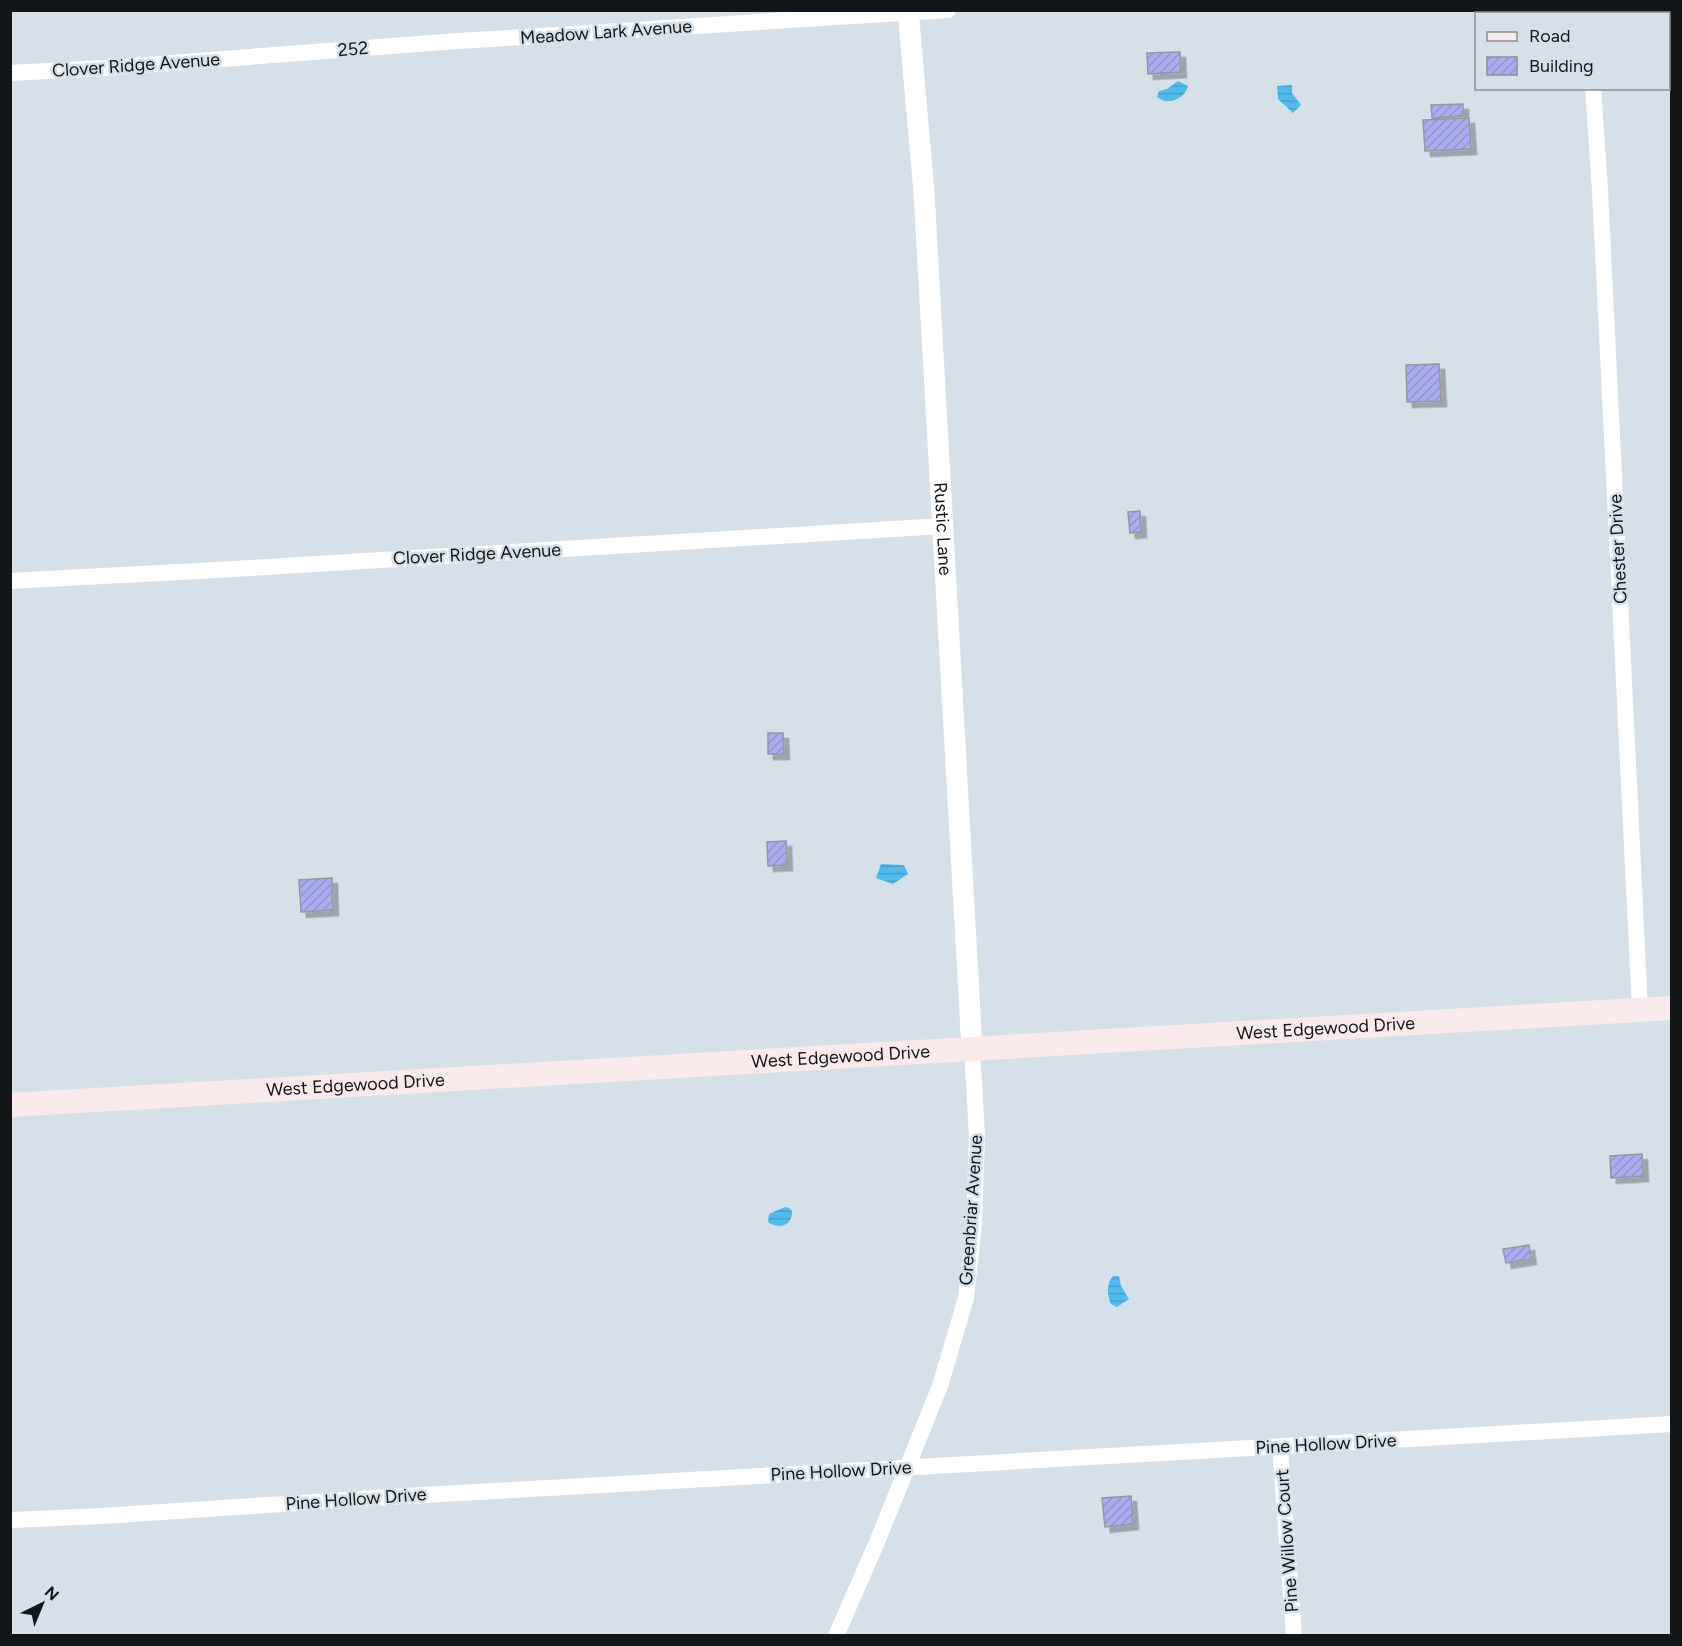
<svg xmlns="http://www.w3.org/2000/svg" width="1682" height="1646" font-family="Figtree,sans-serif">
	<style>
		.water { fill: url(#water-rules) }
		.building { fill: url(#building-hatch); stroke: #9596a1; stroke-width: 1.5; filter: url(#shadow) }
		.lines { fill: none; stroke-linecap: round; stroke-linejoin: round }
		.minor { stroke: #fff; stroke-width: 16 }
		.tertiary { stroke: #fff; stroke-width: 21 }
		.secondary { stroke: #fbeaeb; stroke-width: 24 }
		.labels { text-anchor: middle; stroke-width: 5; stroke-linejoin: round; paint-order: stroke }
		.street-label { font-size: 18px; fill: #121619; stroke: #d6e0e9 }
	</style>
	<defs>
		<pattern id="water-rules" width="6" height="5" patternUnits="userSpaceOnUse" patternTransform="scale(1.5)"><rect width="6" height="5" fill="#4fbced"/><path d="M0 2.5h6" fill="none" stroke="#44a1cb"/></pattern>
		<pattern id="building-hatch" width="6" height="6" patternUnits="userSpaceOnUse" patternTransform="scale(1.5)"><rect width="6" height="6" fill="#abadf1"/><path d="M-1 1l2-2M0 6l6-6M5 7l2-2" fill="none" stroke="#9294ce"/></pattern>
		<filter id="shadow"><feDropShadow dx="5.5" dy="5.5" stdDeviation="0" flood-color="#0004"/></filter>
	</defs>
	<rect width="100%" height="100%" fill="#d6e0e9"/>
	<path class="water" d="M1178 81 1188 86C1185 99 1167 106 1157 97L1159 91 1167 89Z
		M1292 85V93L1301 105 1293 113 1278 99 1277 86Z
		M881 864 904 865 908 874 893 884 876 878Z
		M785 1207 789 1208 792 1211C793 1225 779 1230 768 1222L769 1214Z
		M1113 1276H1119L1121 1286 1129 1299 1117 1307 1111 1304C1107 1295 1106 1284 1113 1276Z"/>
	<path class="building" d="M1180 52 1181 72 1148 74 1147 53Z
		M1463 104V116L1432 118 1431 105Z
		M1469 118 1471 149 1425 151 1423 120Z
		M1439 364 1441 401 1407 402 1406 365Z
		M1140 511 1141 532 1130 533 1128 512Z
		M768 733H783L784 754H768Z
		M786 841 787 865 768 866 767 842Z
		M332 878 333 910 301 912 299 880Z
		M1642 1154 1643 1176 1611 1178 1610 1156Z
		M1529 1245 1531 1259 1506 1263 1503 1249Z
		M1131 1496 1133 1524 1105 1527 1102 1498Z"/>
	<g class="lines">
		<path class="minor" d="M1588 10V14
			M10 73 105 68 444 42 948 10
			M1593 88 1600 190 1640 1010
			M10 581 234 569 943 526
			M1280 1447 1294 1636
			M10 1520 102 1516 389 1497 1672 1424
			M836 1636 877 1542 940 1386 966 1298 974 1224 977 1136 972 1049"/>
		<path class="tertiary" id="s1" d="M908 10 924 192 972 1049"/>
		<path class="secondary" id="s2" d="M10 1105 1672 1008"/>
	</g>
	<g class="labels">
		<g class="street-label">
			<text transform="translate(606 32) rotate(-4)" y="6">Meadow Lark Avenue</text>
			<text transform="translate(353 49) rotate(-5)" y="6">252</text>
			<text transform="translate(136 65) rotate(-4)" y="6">Clover Ridge Avenue</text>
			<text dy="6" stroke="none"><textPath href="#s1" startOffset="520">Rustic Lane</textPath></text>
			<text transform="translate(1618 549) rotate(-93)" y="6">Chester Drive</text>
			<text transform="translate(477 554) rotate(-3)" y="6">Clover Ridge Avenue</text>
			<text dy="6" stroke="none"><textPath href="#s2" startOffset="1318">West Edgewood Drive</textPath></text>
			<text dy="6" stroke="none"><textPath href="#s2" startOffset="832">West Edgewood Drive</textPath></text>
			<text dy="6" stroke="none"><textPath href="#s2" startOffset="346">West Edgewood Drive</textPath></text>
			<text transform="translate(971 1210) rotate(-86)" y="6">Greenbriar Avenue</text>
			<text transform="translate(1326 1444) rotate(-3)" y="6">Pine Hollow Drive</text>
			<text transform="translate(841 1471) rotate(-3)" y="6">Pine Hollow Drive</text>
			<text transform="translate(356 1499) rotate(-4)" y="6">Pine Hollow Drive</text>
			<text transform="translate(1287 1541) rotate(-94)" y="6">Pine Willow Court</text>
		</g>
	</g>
	<rect width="1682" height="1646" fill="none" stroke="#121619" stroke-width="24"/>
	<rect x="1475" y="12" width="195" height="78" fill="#d6e0e9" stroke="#888f96" stroke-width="1.5"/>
	<rect x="1487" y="32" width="30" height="9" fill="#fbeaeb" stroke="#888f96" stroke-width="1.5"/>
	<text x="1529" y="42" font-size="18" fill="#121619">Road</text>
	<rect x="1487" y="57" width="30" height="18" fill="url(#building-hatch)" stroke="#888f96" stroke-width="1.5"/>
	<text x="1529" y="72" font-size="18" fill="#121619">Building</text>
	<g transform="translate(42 1604) rotate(43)" stroke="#d6e0e9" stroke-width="4.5" paint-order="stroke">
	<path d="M0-4.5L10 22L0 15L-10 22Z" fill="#121619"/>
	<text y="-9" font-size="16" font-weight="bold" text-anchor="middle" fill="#121619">N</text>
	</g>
</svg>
